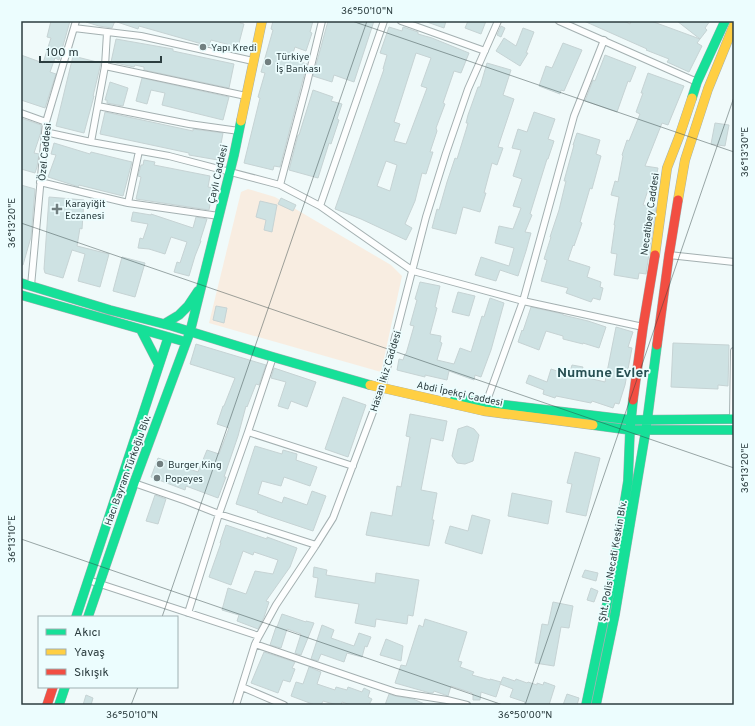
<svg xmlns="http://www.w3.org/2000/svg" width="755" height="726" font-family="Overpass,sans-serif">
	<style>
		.green { fill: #f8ede1 }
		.building { fill: #cee2e3; stroke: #c6d3d4; fill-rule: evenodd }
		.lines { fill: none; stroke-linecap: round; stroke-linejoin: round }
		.street-casing { stroke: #a4b0b1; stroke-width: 8 }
		.fast-casing { stroke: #a4b0b1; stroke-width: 10 }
		.slow-casing { stroke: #a4b0b1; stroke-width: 10 }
		.jam-casing { stroke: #a4b0b1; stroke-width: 10 }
		.street { stroke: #fdfefe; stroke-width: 6 }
		.fast { stroke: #16e098; stroke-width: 9 }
		.slow { stroke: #ffcf43; stroke-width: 9 }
		.jam { stroke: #f24e42; stroke-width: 9 }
		.ticks { fill: none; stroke: #2c3d3f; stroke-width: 1; stroke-opacity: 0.45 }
		.poi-dot { fill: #717f80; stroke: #ecfdfe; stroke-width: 1.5 }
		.labels { text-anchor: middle; stroke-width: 3.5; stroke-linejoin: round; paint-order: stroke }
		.poi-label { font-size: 10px; fill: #2c3d3f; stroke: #ecfdfe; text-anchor: start }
		.street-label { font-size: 10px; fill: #2c3d3f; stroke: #ecfdfe }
		.district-label { font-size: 14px; font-weight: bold; fill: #274f52; stroke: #ecfdfe }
		.neatline { fill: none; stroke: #2c3d3f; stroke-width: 1.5 }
		.ticks-label { font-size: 10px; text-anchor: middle; fill: #2c3d3f }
	</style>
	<rect width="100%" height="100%" fill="#f0fafa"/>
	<path class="green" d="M248 189 275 197 391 265 402 276 381 372 209 323 241 192Z"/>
	<path class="building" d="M51 21H70L59 60 55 58 50 72 56 74 45 108 21 100V55L43 63 51 38 47 37Z
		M86 21H115L112 28 99 26 86 22Z
		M117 21H240V23L244 24 238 47 211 40 209 46 139 26 138 29 117 22Z
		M273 21H313L310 32 312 33 306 51 295 47 291 59 307 64 280 167 274 166 273 170 244 163 260 98 258 97 265 73 261 72 273 30 271 29Z
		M328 21H374L354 82 334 75 332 82 313 76Z
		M427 21H446L444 28 427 22Z
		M468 21H486L481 34 465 28Z
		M584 21H624L630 24 631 21H651L700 39 697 43 702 46 689 72 667 62 669 59 646 50 647 49Z
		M677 21H710L705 28 707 30 700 39Z
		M501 26 505 28 501 37 497 35Z
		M389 27 402 31 403 27 418 32V34L432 38 469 53 461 73 454 71 443 103 445 104 436 128 437 131 430 152H433L426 174 422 173 415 201 405 224 412 228 406 240 361 219 335 209 384 69H383L387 55 380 53ZM416 53 431 58 421 86 427 88 406 144 394 141 400 124 394 122ZM386 161 397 165 390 191 377 186Z
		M523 28 534 32 526 53H528L520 66 496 51 504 38 516 46Z
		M116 39 173 49V51L234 64 229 88 144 70V67L135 65 134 67 111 62Z
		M563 43 582 50 564 91 561 90 560 94 539 86 546 66 552 68Z
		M605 55 636 67 630 82 628 81 617 112 585 101 593 80 595 81Z
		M73 56 101 63 93 96H94L84 133 56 126Z
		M487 63 511 70 503 95 514 99 498 147 503 148 497 165 492 163 484 193H486L480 212 463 207 456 234 432 228 437 209 439 210 447 182 455 158 457 159 466 130 468 123H466L468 115 478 87H480Z
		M648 73 684 86 668 125 662 123 645 166 658 168 654 188 649 187 643 205 656 207 646 274 639 273 638 279 614 275 617 254 611 253 615 225H614L619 197 611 195 615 181 618 182 623 156 622 155 627 140 629 141 640 114 636 112 643 93H641Z
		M142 78 229 97 223 120 162 105 165 93 151 90 147 104 136 101Z
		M110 82 128 88 123 106 107 103V100H105Z
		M313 90 333 97 331 101 342 104 337 119 339 120 331 144 329 143 318 178 289 170 298 135H299Z
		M105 112 193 131V129L223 133 218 160 189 155V153L100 134Z
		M534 112 555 119 548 139 554 141 548 159H547L530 214 532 215 525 232 531 233 526 251 518 276 500 270 496 281 475 275 481 257 509 266 514 248 495 243 499 226 513 229 521 208 513 206 522 179 513 176 521 150 512 148 518 129 527 132Z
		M21 118 41 125V132L34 153 39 154 37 167 35 173 21 169Z
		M715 123 729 125 725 146 711 144Z
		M577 133 600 140 596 154 601 156 592 189 590 188 580 222 582 223 574 246 573 245 568 260 590 267 587 277 601 282 600 287 603 288 600 300 593 298 591 302 566 293 568 288 541 281 547 260 544 259 551 237H550L559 210 566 181H564L574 145H573Z
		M54 143 90 154 91 152 132 162 123 196 79 185 78 187 76 186 48 177 56 155 51 154Z
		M144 160 155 162 154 165 210 176 208 187 213 188 209 210 136 199 141 177 138 176 141 165H143Z
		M21 185 35 189 31 237 23 265H21Z
		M49 197 84 200 82 229 80 228 77 246 109 254 100 287 78 281 85 254 72 250 63 278 45 273 44 269Z
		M281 198 296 205 293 211 278 204Z
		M260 201 277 205 272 232 264 230 266 220 256 217Z
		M133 212 151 215V214L193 228 196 217 207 219 200 241H201L195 256 189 276 174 272 177 262 180 263 187 242 171 237 165 254 149 249 138 248 140 238 143 239 148 224 131 221Z
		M122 257 145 263 135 297 113 291Z
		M420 282 440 286 435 307 437 308 430 334 441 336 440 342 442 343 437 360 454 364 460 348 471 352 482 316 484 317 490 298 504 303 491 350 481 377 475 375 474 380 449 371 447 380 425 375V377L397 370 399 359 403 360 405 354H406L414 326 410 325 417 300 415 299Z
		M458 292 475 296 469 316 452 312Z
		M216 306 227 308 224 323 213 320Z
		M531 307 563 314V315L588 321 606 327 599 348 583 343V344L563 339V336L546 331 539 350 518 342 522 330 523 331Z
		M616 327 633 332 628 347 632 348 625 385 619 404 615 403 613 408 592 401 591 403 556 396 555 398 543 394 544 390 526 383 529 375 547 382 551 369 569 375 572 365 583 367 580 376 605 382Z
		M673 343 729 345 728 386 718 385V389L671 387Z
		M196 344 266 365 259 385 256 384 247 407 246 406 238 436 224 477H226L218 498 186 486 185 490 151 477 158 458 198 472 207 450 219 454 229 428 217 424 223 406H224L235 378 190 364Z
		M274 368 316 382 307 407 291 401 288 409 278 406 286 382 271 378Z
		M343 397 366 405 348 457 325 449Z
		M410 414 447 421 443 441 431 438 421 490 437 493 432 520H434L429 546 366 535 371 512 392 516 397 486 401 487 410 437 406 436Z
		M467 426 474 429 479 435 473 461 465 464 457 463 452 456 458 429Z
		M255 446 282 454 283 450 297 454 296 460 317 467 310 486 284 477 281 486 262 481 258 494 282 503 284 497 307 505 312 491 326 496 313 531 268 516 257 512 258 511 236 504Z
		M575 452 600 458 586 516 566 512 572 484 567 483Z
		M512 493 552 501 548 524 508 516Z
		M155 495 166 499 158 524 146 521Z
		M472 515 490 520 482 554 445 543 450 526 468 531Z
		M226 525 267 539V537L297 548 290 567 266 601 269 602 264 617 258 629 237 621 239 615 222 610 228 588 246 594 255 571 273 574 278 560 254 552 253 555 243 551 231 585 209 577 221 543H220Z
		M314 567 327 570 326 575 375 583 376 573 419 580 413 616 408 615 407 624 376 619 375 627 355 623 359 604 315 597 318 578 313 577Z
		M585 570 598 573 596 581 582 577Z
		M591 588 598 591 594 602 587 600Z
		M553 602 573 606 569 628 561 627 554 666 535 663 542 624 548 625Z
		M282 614 306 622V621L314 623 301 655 295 653 301 634 287 629 281 648 270 645 276 627H277Z
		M425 619 467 632 458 661 462 662 460 667 474 672 472 675 490 680V679L501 682 496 697 481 692 480 700H473V694H472V693L451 686 448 696 434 691 433 693H430L395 683 401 665 406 666 419 625 423 627Z
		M322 625 334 630 331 638 354 646 359 633 371 637 367 647 365 646 362 657 347 653 344 662 321 654 318 661 311 659Z
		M386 639 403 646 401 661 380 655Z
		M264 652 295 662 292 668 295 669 290 682 283 680 278 693 251 683Z
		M309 667 321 672 317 684 335 690 336 687 347 690 348 687 362 692 364 688 370 691 368 697 372 699 369 705H351L342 702 341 705H337L323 701 321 705H315L291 696 296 682 303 684Z
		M503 677 515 681 516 679 527 683 528 682 537 685V683L543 685 544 682 555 686 549 705H524L525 702 510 697 513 689 500 684Z
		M389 694 395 696 413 699 427 705H385Z
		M567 694 579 698 577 705H563Z
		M86 695 93 698 91 705H83Z"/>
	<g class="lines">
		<defs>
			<path id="street" d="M401 21 485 51
				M559 21 697 82
				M74 28 141 36 253 61
				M105 66 246 96
				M98 106 189 124 239 131
				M21 113 46 122
				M45 132 91 142 169 156 280 185 320 206 413 271 523 301 643 327
				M91 142 105 66 107 33
				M40 182 128 203 219 216
				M280 185 306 87 322 21
				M128 203 139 151
				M320 206 384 21
				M669 255 734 262
				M31 286 46 122 76 21
				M485 406 523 301 574 116 604 40
				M733 419 734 351
				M248 432 353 466
				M134 483 186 501 219 514 316 545
				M88 580 259 636
				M188 613 219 514 248 432 273 357
				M255 644 360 680 396 692 447 700 467 705
				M242 687 284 705
				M236 705 255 644 259 636 276 605 316 545 333 518 382 388 426 217 446 153 468 89 498 21"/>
			<path id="fast" d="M692 98 697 82 725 21
				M21 283 110 310 172 326 273 357 370 385
				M21 295 186 342
				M164 324 179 315 188 306 198 291
				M141 330 159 365
				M455 399 631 420 734 419
				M593 425 630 430H734
				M76 617 168 338
				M88 617 134 483 190 332 234 155 241 121
				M59 705 65 687
				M586 705 612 580 628 481 630 430 633 400
				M596 705 615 614 646 429 657 345"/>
			<path id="slow" d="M241 121 262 21
				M678 200 685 160 708 89 734 25
				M655 255 667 168 679 137 692 98
				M370 385 484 411 593 425"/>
			<path id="jam" d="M657 345 669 255 678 200
				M633 400 643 327 655 255
				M47 705 53 687"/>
		</defs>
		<use href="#street" class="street-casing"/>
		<use href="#fast" class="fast-casing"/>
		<use href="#slow" class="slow-casing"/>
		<use href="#jam" class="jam-casing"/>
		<use href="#street" class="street"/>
		<use href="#fast" class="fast"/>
		<use href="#slow" class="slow"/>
		<use href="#jam" class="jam"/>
	</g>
	<path class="ticks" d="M352 21 734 152M21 223 734 468M21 539 503 705M162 617 367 21M131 705 138 687M525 705 734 97"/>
	<g class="poi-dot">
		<circle cx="203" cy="47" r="4"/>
		<circle cx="268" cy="62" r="4"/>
		<path d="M55 203h4v4h4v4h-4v4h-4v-4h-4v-4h4z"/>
		<circle cx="160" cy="464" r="4"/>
		<circle cx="157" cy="478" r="4"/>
	</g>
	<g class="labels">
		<g class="poi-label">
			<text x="211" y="51">Yapı Kredi</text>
			<text x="276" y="60">Türkiye<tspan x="276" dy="12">İş Bankası</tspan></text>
			<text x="65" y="207">Karayiğit<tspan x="65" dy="12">Eczanesi</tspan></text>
			<text x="168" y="468">Burger King</text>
			<text x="165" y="482">Popeyes</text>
		</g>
		<g class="street-label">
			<text transform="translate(44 152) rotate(-84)" y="4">Özel Caddesi</text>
			<text transform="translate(217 174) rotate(-77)" y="4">Çaylı Caddesi</text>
			<text transform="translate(649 214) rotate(-82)" y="4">Necatibey Caddesi</text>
			<text transform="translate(385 371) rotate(-73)" y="4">Hasan İkiz Caddesi</text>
			<text transform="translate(460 393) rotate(12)" y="4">Abdi İpekçi Caddesi</text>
			<text transform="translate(127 470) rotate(-70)" y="4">Hacı Bayram Türkoğlu Blv.</text>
			<text transform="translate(612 561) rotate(-80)" y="4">Şht. Polis Necati Keskin Blv.</text>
		</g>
		<g class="district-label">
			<text x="603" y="377">Numune Evler</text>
		</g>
	</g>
	<rect width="755" height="726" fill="none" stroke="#ecfdfe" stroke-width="44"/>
	<rect x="38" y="616" width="140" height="72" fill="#ecfdfe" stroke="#9fb0b2"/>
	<rect x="46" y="629" width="20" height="6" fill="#16e098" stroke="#9fb0b2"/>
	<text x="74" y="636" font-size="12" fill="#2c3d3f">Akıcı</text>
	<rect x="46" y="649" width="20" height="6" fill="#ffcf43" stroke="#9fb0b2"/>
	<text x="74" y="656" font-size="12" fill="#2c3d3f">Yavaş</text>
	<rect x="46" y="669" width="20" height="6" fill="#f24e42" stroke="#9fb0b2"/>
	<text x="74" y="676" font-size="12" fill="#2c3d3f">Sıkışık</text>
	<path d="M40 56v6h121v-6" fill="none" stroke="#2c3d3f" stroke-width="2"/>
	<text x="46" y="56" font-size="12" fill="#2c3d3f" stroke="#ecfdfe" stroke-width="3" paint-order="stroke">100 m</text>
	<rect x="22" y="22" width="711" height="682" class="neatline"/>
	<g class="ticks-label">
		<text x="367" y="14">36°50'10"N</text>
		<text transform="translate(744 152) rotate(-90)" y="4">36°13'30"E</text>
		<text transform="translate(11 223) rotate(-90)" y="4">36°13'20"E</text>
		<text transform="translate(744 468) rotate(-90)" y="4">36°13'20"E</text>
		<text transform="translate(11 539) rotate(-90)" y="4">36°13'10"E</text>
		<text x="132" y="718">36°50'10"N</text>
		<text x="525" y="718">36°50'00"N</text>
	</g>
</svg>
